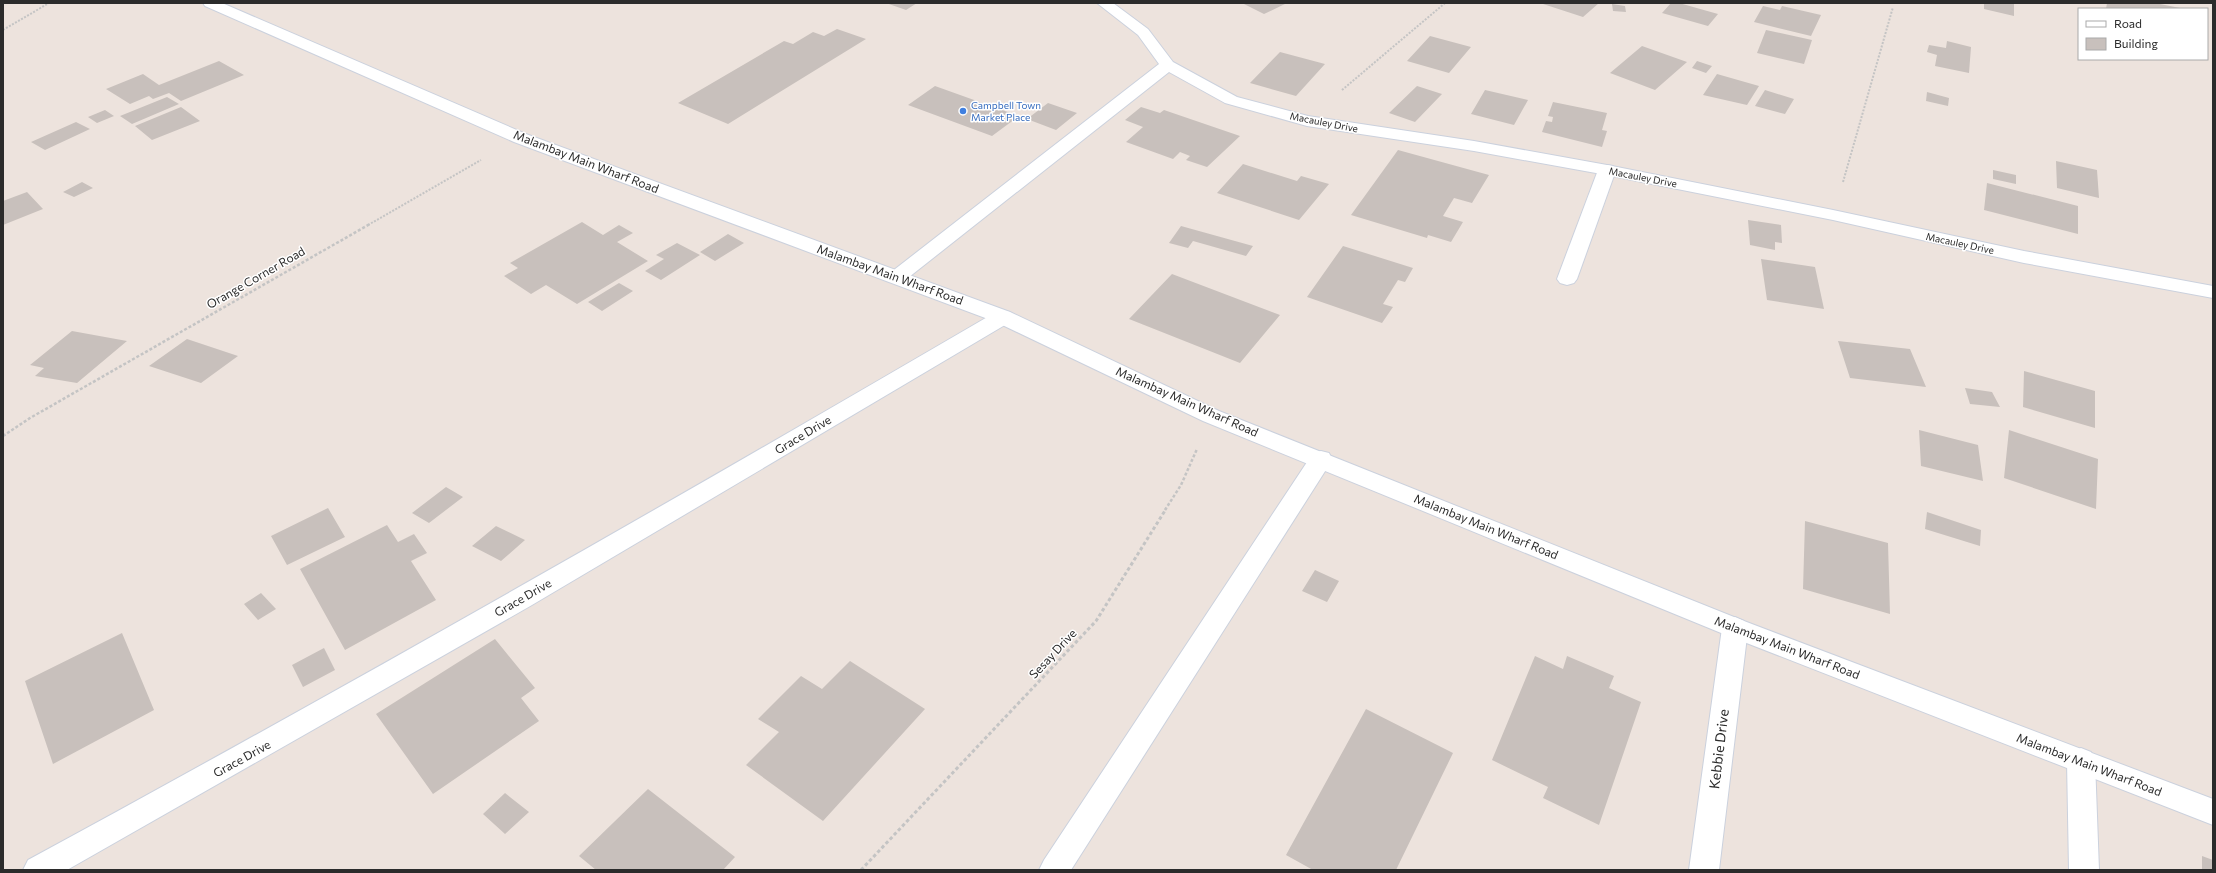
<svg xmlns="http://www.w3.org/2000/svg" width="2216" height="873" font-family="Commissioner,sans-serif">
	<style>
		.building { fill: #c8c0bc }
		.lines { fill: none; stroke-linecap: round; stroke-linejoin: round }
		.lane-casing { stroke: #cbd1dd; stroke-width: 2 }
		.street-casing { stroke: #cbd1dd; stroke-width: 2 }
		.secondary-casing { stroke: #cbd1dd; stroke-width: 2 }
		.path-far2 { stroke: #c4c4c4; stroke-width: 2; stroke-dasharray: 2 1.5; stroke-linecap: butt }
		.path-far1 { stroke: #c4c4c4; stroke-width: 2.5; stroke-dasharray: 3 2; stroke-linecap: butt }
		.path { stroke: #c4c4c4; stroke-width: 3; stroke-dasharray: 3.5 2.5; stroke-linecap: butt }
		.lane { fill: #fff; fill-rule: evenodd }
		.street { fill: #fff; fill-rule: evenodd }
		.secondary { fill: #fff; fill-rule: evenodd }
		.shop-dot { fill: #3f7fe0; stroke: #fff; stroke-width: 1.5 }
		.labels { text-anchor: middle; stroke-width: 3; stroke-linejoin: round; paint-order: stroke }
		.far-shop-label { font-size: 10px; fill: #366cbe; stroke: #fff; text-anchor: start }
		.far-street-label { font-size: 10px; fill: #2b2b2b; stroke: #fff }
		.street-label { font-size: 12px; fill: #2b2b2b; stroke: #fff }
		.near-street-label { font-size: 14px; fill: #2b2b2b; stroke: #fff }
	</style>
	<rect width="100%" height="100%" fill="#ede3dd"/>
	<path class="building" d="M886 3H917L906 10Z
		M1242 3H1287L1264 14Z
		M1540 3H1599L1583 17Z
		M1671 3H1679L1718 14 1708 26 1662 13Z
		M1984 3H2014V16L1984 9Z
		M2107 3H2155L2180 8 2106 9Z
		M1612 4 1625 6 1626 12 1613 11Z
		M1763 6 1780 10 1782 6 1821 15 1811 36 1754 22Z
		M837 29 866 39 728 124 678 103 784 41 793 44 813 32 824 36Z
		M1766 30 1812 40 1804 64 1757 53Z
		M1430 36 1471 47 1449 73 1407 61Z
		M1947 41 1971 47 1969 73 1935 66 1937 55 1927 52 1929 45 1946 48Z
		M1642 46 1687 62 1655 90 1610 73Z
		M1280 52 1325 64 1296 96 1250 83Z
		M219 61 244 75 181 101 169 93 153 99 149 96 130 104 106 89 143 74 159 85Z
		M1697 61 1712 66 1706 73 1692 68Z
		M1717 74 1759 86 1747 105 1703 95Z
		M935 86 1019 116 992 136 908 105Z
		M1417 86 1442 94 1415 122 1389 113Z
		M1485 90 1528 100 1514 125 1471 114Z
		M1765 90 1794 99 1785 114 1755 106Z
		M1927 92 1949 98 1948 106 1926 101Z
		M167 97 179 104 132 124 120 116Z
		M1553 102 1607 113 1602 130 1607 131 1602 147 1542 132 1546 121 1552 122 1553 117 1548 116Z
		M1048 103 1077 113 1056 130 1027 119Z
		M181 107 200 121 152 140 135 126Z
		M1141 107 1160 113 1164 110 1240 136 1207 167 1186 160 1190 156 1180 152 1173 159 1126 142 1143 127 1125 120Z
		M105 110 114 116 97 123 88 117Z
		M76 122 90 129 45 150 31 142Z
		M1398 150 1489 175 1472 203 1454 198 1443 216 1463 222 1451 242 1428 235 1427 238 1351 215Z
		M2056 161 2097 170 2099 198 2057 188Z
		M1243 164 1297 181 1301 176 1329 184 1299 220 1217 193Z
		M1993 170 2016 175V184L1993 179Z
		M82 182 93 188 74 197 63 192Z
		M1987 183 2078 206V234L1984 210Z
		M27 192 43 209 3 225V201Z
		M1748 220 1781 225 1782 243 1775 242V250L1750 245Z
		M582 222 603 235 619 225 633 233 617 242 648 261 577 304 546 285 531 294 504 276 518 268 510 263Z
		M1181 226 1253 246 1246 256 1193 241 1188 248 1169 243Z
		M728 234 744 243 715 261 700 252Z
		M677 243 700 255 661 280 645 271 664 259 656 255Z
		M1343 246 1413 268 1405 282 1398 280 1383 304 1393 307 1382 323 1307 297Z
		M1761 259 1815 267 1824 309 1767 300Z
		M1172 274 1280 315 1240 363 1129 319Z
		M619 283 633 291 602 311 588 302Z
		M72 331 127 341 77 383 35 376 44 368 30 365Z
		M187 339 238 356 201 383 149 366Z
		M1838 341 1910 349 1926 387 1850 378Z
		M2024 371 2095 391V428L2023 407Z
		M1965 388 1992 392 2000 407 1970 404Z
		M1919 430 1978 445 1983 481 1921 466Z
		M2009 430 2098 459 2096 509 2004 478Z
		M446 487 463 497 429 523 412 513Z
		M328 508 345 537 287 565 271 536Z
		M1927 512 1981 530 1980 546 1925 529Z
		M1805 521 1888 543 1890 614 1803 589Z
		M387 525 398 542 414 534 427 553 411 561 436 600 345 650 300 569Z
		M496 526 525 540 501 561 472 546Z
		M1315 570 1339 581 1327 602 1302 591Z
		M261 593 276 609 258 620 244 604Z
		M122 633 154 710 53 764 25 681Z
		M495 639 535 688 521 698 539 721 433 794 376 714Z
		M324 648 335 670 303 687 292 665Z
		M1535 656 1563 669 1567 656 1614 676 1609 688 1641 702 1599 825 1543 798 1548 787 1492 760Z
		M850 661 925 709 823 821 746 765 779 732 758 719 801 676 822 689Z
		M1366 709 1453 753 1396 870H1313L1286 855Z
		M648 789 735 857 723 870H596L579 856Z
		M505 793 529 812 505 834 483 814Z
		M2202 856 2213 860V870H2202Z"/>
	<g class="lines">
		<defs>
			<path id="lane" d="M1607 165 1613 166 1616 170 1577 279 1574 283 1567 285 1560 283 1557 279 1598 170 1601 166Z"/>
			<path id="street" d="M1097 3H1113L1148 29 1173 62 1237 97 1308 116 1474 141 1607 165 1833 210 2024 251 2213 286V298L2024 263 1833 220 1607 175 1474 151 1307 126 1225 103 1169 72 904 281 897 283 890 281 887 277 890 273 1159 64 1138 35Z
				M1003 311 1010 312 1013 317 1010 322 532 605 67 870H23L28 860C354 683 676 499 996 312Z
				M1321 451 1329 453 1332 459 1329 465 1071 870H1039L1044 860 1313 453Z
				M1735 617 1744 621 1748 628 1719 870H1689L1722 628 1726 621Z
				M2081 748 2091 752 2095 761 2099 870H2069L2067 761 2071 752Z"/>
			<path id="secondary" d="M203 3H222L526 134 1010 312 1219 411 1744 621 2213 799V825L1726 635 1203 421 996 322 514 142 205 6Z"/>
		</defs>
		<use href="#lane" class="lane-casing"/>
		<use href="#street" class="street-casing"/>
		<use href="#secondary" class="secondary-casing"/>
		<path class="path-far2" d="M3 30 49 3
			M1342 90 1445 3
			M1843 182 1893 7
			M368 225 481 160"/>
		<path class="path-far1" d="M3 436 30 418 370 224
			M1165 510 1181 485 1197 449"/>
		<path class="path" d="M861 870 1096 621 1166 509"/>
		<use href="#lane" class="lane"/>
		<use href="#street" class="street"/>
		<use href="#secondary" class="secondary"/>
	</g>
	<circle class="shop-dot" cx="963" cy="111" r="4"/>
	<g class="labels">
		<g class="far-shop-label">
			<text x="971" y="109">Campbell Town<tspan x="971" dy="12">Market Place</tspan></text>
		</g>
		<g class="far-street-label">
			<text transform="translate(1324 122) rotate(11)" y="4">Macauley Drive</text>
			<text transform="translate(1643 177) rotate(11)" y="4">Macauley Drive</text>
			<text transform="translate(1960 243) rotate(12)" y="4">Macauley Drive</text>
		</g>
		<g class="street-label">
			<text transform="translate(586 162) rotate(21)" y="4">Malambay Main Wharf Road</text>
			<text transform="translate(890 275) rotate(20)" y="4">Malambay Main Wharf Road</text>
			<text transform="translate(256 278) rotate(-30)" y="4">Orange Corner Road</text>
			<text transform="translate(1187 402) rotate(24)" y="4">Malambay Main Wharf Road</text>
			<text transform="translate(803 435) rotate(-31)" y="4">Grace Drive</text>
			<text transform="translate(1486 527) rotate(22)" y="4">Malambay Main Wharf Road</text>
			<text transform="translate(523 598) rotate(-30)" y="4">Grace Drive</text>
			<text transform="translate(1787 648) rotate(21)" y="4">Malambay Main Wharf Road</text>
			<text transform="translate(1053 654) rotate(-47)" y="4">Sesay Drive</text>
			<text transform="translate(242 759) rotate(-29)" y="4">Grace Drive</text>
			<text transform="translate(2089 765) rotate(21)" y="4">Malambay Main Wharf Road</text>
		</g>
		<g class="near-street-label">
			<text transform="translate(1719 749) rotate(-83)" y="5">Kebbie Drive</text>
		</g>
	</g>
	<rect width="2216" height="873" fill="none" stroke="#2b2b2b" stroke-width="8"/>
	<rect x="2078" y="8" width="130" height="52" fill="#ffffff" stroke="#aaaaaa"/>
	<rect x="2086" y="21" width="20" height="6" fill="#ffffff" stroke="#aaaaaa"/>
	<text x="2114" y="28" font-size="12" fill="#2b2b2b">Road</text>
	<rect x="2086" y="38" width="20" height="12" fill="#c8c0bc" stroke="#aaaaaa"/>
	<text x="2114" y="48" font-size="12" fill="#2b2b2b">Building</text>
</svg>
